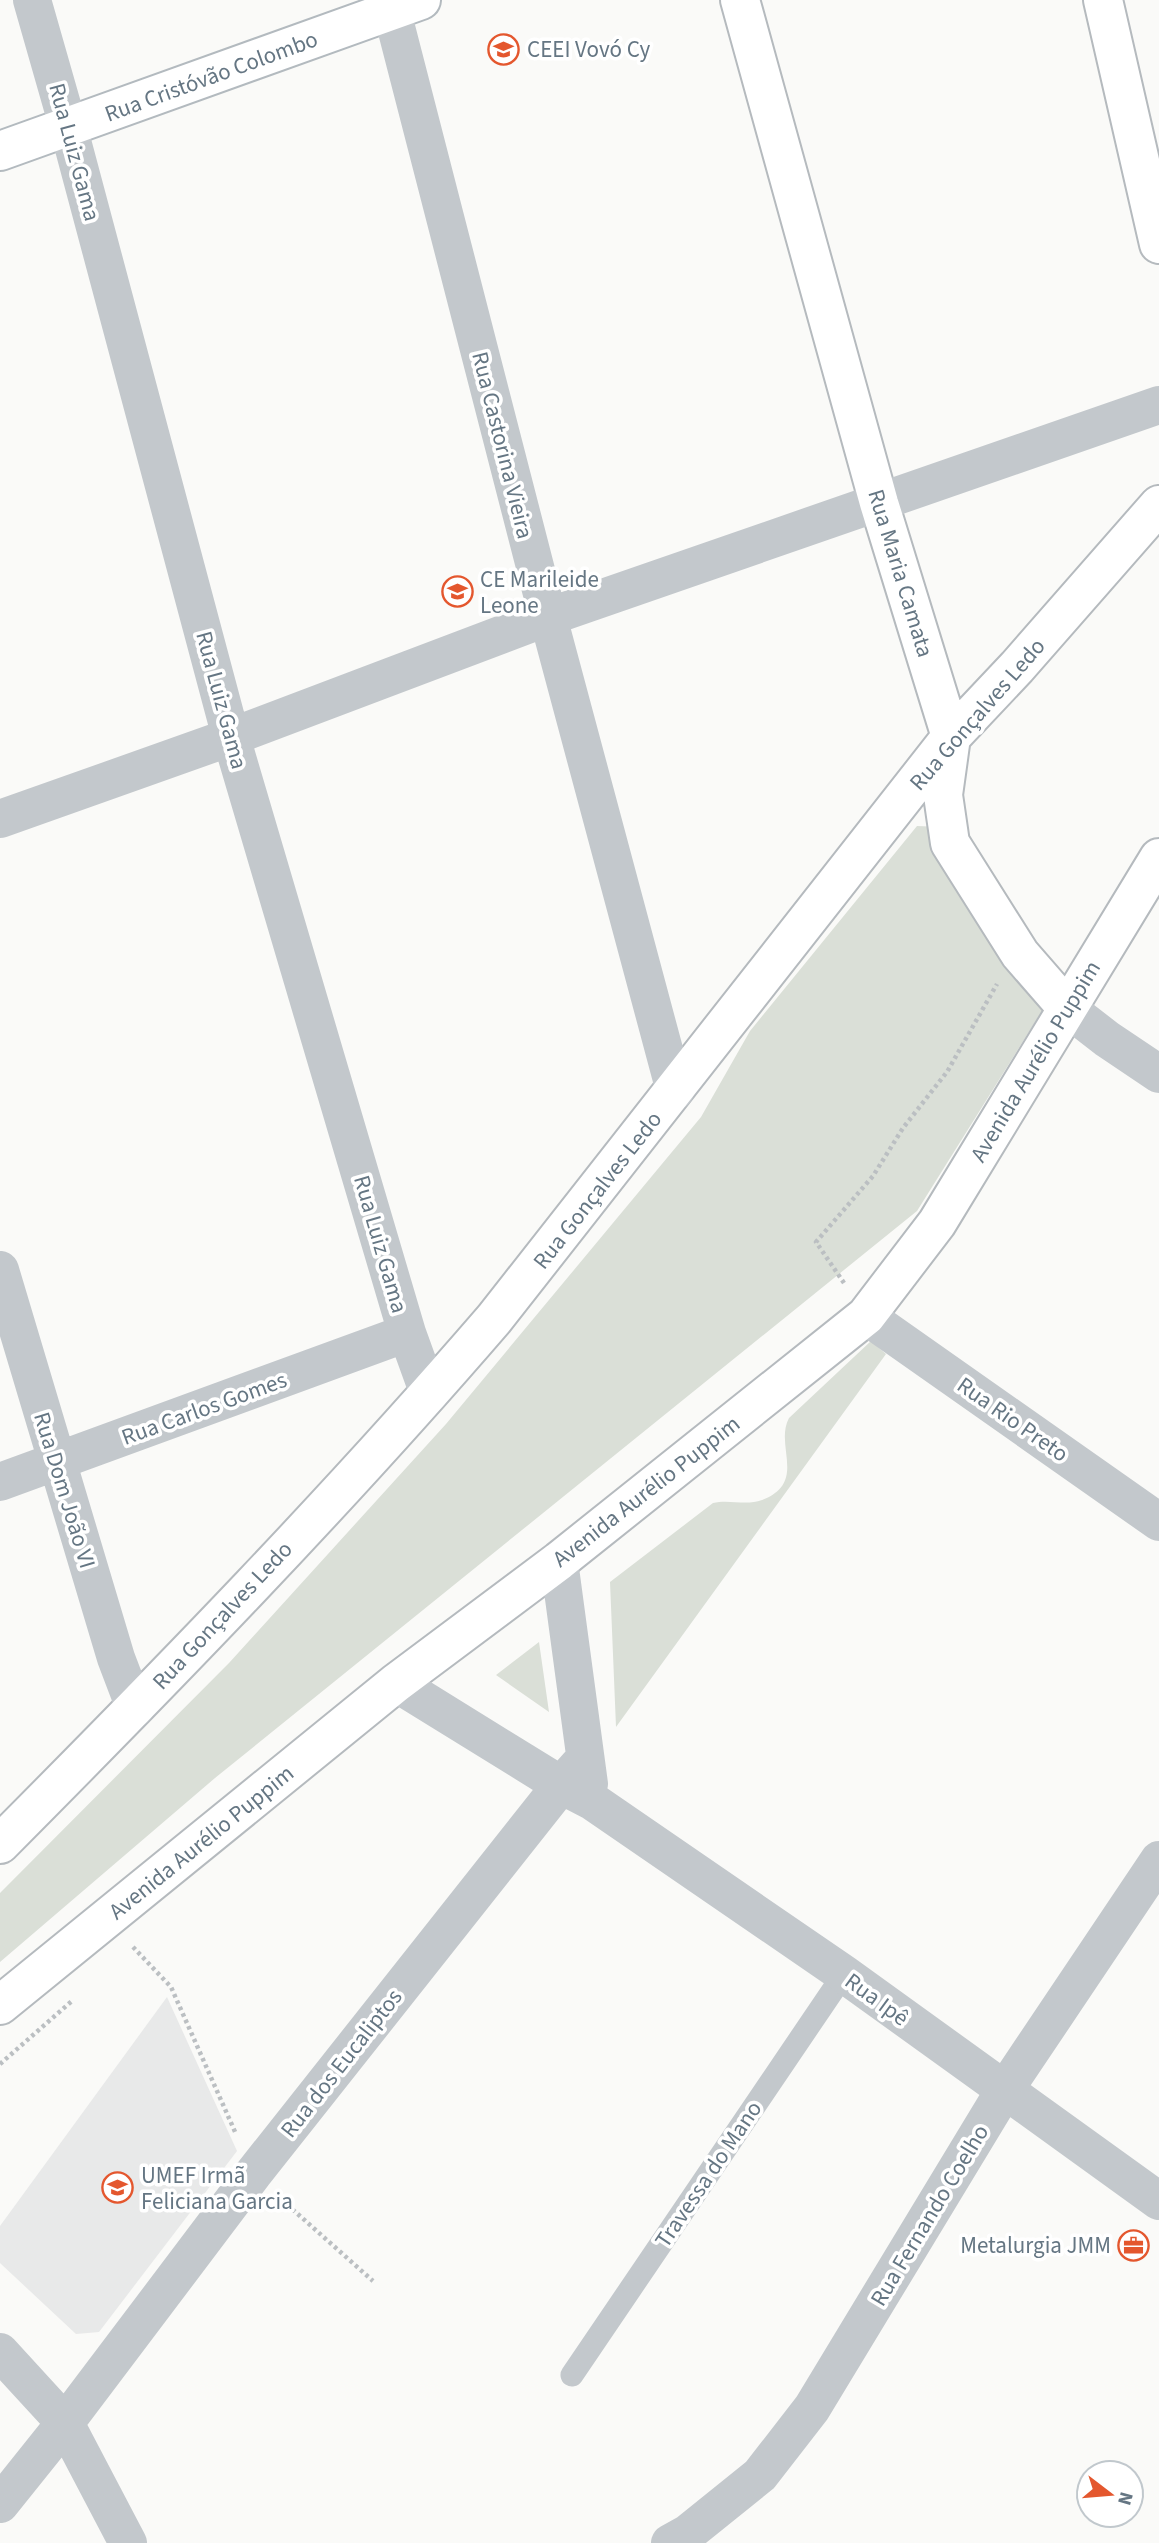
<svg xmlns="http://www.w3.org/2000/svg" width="1159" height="2543" font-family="'Source Sans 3',sans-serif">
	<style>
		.built { fill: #e8e9e9 }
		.green { fill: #dadfd7 }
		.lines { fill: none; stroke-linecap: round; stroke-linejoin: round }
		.secondary-casing { stroke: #b3babf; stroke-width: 42 }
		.primary-casing { stroke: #b5babe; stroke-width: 42 }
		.path { stroke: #bbbfc2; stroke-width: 4.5; stroke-dasharray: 3.5 3.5; stroke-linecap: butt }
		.lane { stroke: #c3c8cc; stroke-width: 23 }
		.street { stroke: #c3c8cc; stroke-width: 38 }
		.secondary { stroke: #fff; stroke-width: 38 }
		.primary { stroke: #fff; stroke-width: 38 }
		.labels { text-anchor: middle; stroke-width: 7; stroke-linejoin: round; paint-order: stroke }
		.poi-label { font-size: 23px; fill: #657683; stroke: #fff; text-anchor: start }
		.street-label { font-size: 23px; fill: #657683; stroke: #fff }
	</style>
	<rect width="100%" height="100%" fill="#fafaf8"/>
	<path class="built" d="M167 1997 237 2151 99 2332 76 2334 0 2263V2226Z"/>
	<path class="green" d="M917 826 943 827 1052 995 917 1211 215 1778 0 1962V1893L229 1663 446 1424 701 1117 750 1031Z
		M871 1341 886 1354 616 1727 610 1582 713 1503C729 1499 746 1506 762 1500 808 1482 774 1446 789 1418Z
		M539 1642 549 1712 496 1675Z"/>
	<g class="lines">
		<defs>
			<path id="secondary" d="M0 151 421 0"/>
			<path id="primary" d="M740 0 879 503 951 737 943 795 950 843 1020 954 1067 1008
				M1103 0 1159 244
				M0 1844C169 1674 337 1501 494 1319L951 737 1017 667 1159 505
				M0 2005 396 1683 559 1561 866 1316 937 1223 1159 858"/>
		</defs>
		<use href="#secondary" class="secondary-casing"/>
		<use href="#primary" class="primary-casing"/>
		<path class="path" d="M844 1283 816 1242 873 1176 903 1128 947 1072 997 984
			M133 1947 171 1987 236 2134
			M0 2064 73 2000
			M282 2200 373 2281"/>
		<path class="lane" d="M572 2375 844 1974"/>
		<path class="street" d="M32 0 68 126 231 737 407 1333 429 1394
			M389 0 548 617 675 1091
			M0 819 231 737 548 617 1159 405
			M1067 1008 1107 1039 1159 1074
			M0 1270 116 1658 135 1708
			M866 1316 1159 1522
			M0 1482 407 1333
			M559 1561 589 1784
			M396 1683 561 1785 592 1801 844 1974 1159 2201
			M0 2352 65 2423 128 2543
			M0 2504 65 2423 253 2174 561 1785 585 1758
			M670 2543 688 2533 760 2475 812 2408 1004 2091 1159 1860"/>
		<use href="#secondary" class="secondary"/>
		<use href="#primary" class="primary"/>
	</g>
	<defs>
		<symbol id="school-ring" viewBox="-11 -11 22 22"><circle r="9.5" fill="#fff" stroke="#e4572e" stroke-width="1.5"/><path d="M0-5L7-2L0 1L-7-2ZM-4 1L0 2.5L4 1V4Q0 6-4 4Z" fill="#e4572e"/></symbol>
		<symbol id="office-ring" viewBox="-11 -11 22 22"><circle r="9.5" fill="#fff" stroke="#e4572e" stroke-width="1.5"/><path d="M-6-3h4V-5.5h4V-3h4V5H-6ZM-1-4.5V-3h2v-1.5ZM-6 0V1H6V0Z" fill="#e4572e"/></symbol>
	</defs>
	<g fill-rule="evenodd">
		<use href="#school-ring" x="486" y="32" width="35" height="35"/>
		<use href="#school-ring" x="440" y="574" width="35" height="35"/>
		<use href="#school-ring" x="100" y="2170" width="35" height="35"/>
		<use href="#office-ring" x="1116" y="2228" width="35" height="35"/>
	</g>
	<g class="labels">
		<g class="poi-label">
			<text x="527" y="57">CEEI Vovó Cy</text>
			<text x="480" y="587">CE Marileide<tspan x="480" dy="26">Leone</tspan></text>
			<text x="141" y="2183">UMEF Irmã<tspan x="141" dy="26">Feliciana Garcia</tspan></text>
			<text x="1111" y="2253" text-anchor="end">Metalurgia JMM</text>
		</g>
		<g class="street-label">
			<text transform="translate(211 76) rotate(-20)" y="8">Rua Cristóvão Colombo</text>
			<text transform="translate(75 152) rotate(75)" y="8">Rua Luiz Gama</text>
			<text transform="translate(503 445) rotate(76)" y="8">Rua Castorina Vieira</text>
			<text transform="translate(901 573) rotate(73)" y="8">Rua Maria Camata</text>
			<text transform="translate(222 700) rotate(75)" y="8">Rua Luiz Gama</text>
			<text transform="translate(977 714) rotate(-49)" y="8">Rua Gonçalves Ledo</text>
			<text transform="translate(1035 1061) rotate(-59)" y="8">Avenida Aurélio Puppim</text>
			<text transform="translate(597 1190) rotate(-52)" y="8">Rua Gonçalves Ledo</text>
			<text transform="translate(381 1244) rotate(74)" y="8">Rua Luiz Gama</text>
			<text transform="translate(204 1408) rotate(-20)" y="8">Rua Carlos Gomes</text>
			<text transform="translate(1013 1419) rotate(35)" y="8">Rua Rio Preto</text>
			<text transform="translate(65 1490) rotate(73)" y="8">Rua Dom João VI</text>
			<text transform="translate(646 1491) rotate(-38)" y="8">Avenida Aurélio Puppim</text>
			<text transform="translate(222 1615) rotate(-47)" y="8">Rua Gonçalves Ledo</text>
			<text transform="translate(201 1842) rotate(-39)" y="8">Avenida Aurélio Puppim</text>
			<text transform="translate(877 1999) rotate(36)" y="8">Rua Ipê</text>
			<text transform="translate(341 2063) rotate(-52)" y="8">Rua dos Eucaliptos</text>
			<text transform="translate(708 2174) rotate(-56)" y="8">Travessa do Mano</text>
			<text transform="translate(929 2215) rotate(-59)" y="8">Rua Fernando Coelho</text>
		</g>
	</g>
	<g transform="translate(1110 2494) rotate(106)"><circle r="33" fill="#ffffff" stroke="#c1c8cd" stroke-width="2"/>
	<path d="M0-5L12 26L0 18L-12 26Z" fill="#e4572e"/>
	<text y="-10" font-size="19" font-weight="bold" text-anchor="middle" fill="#657683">N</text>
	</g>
</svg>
